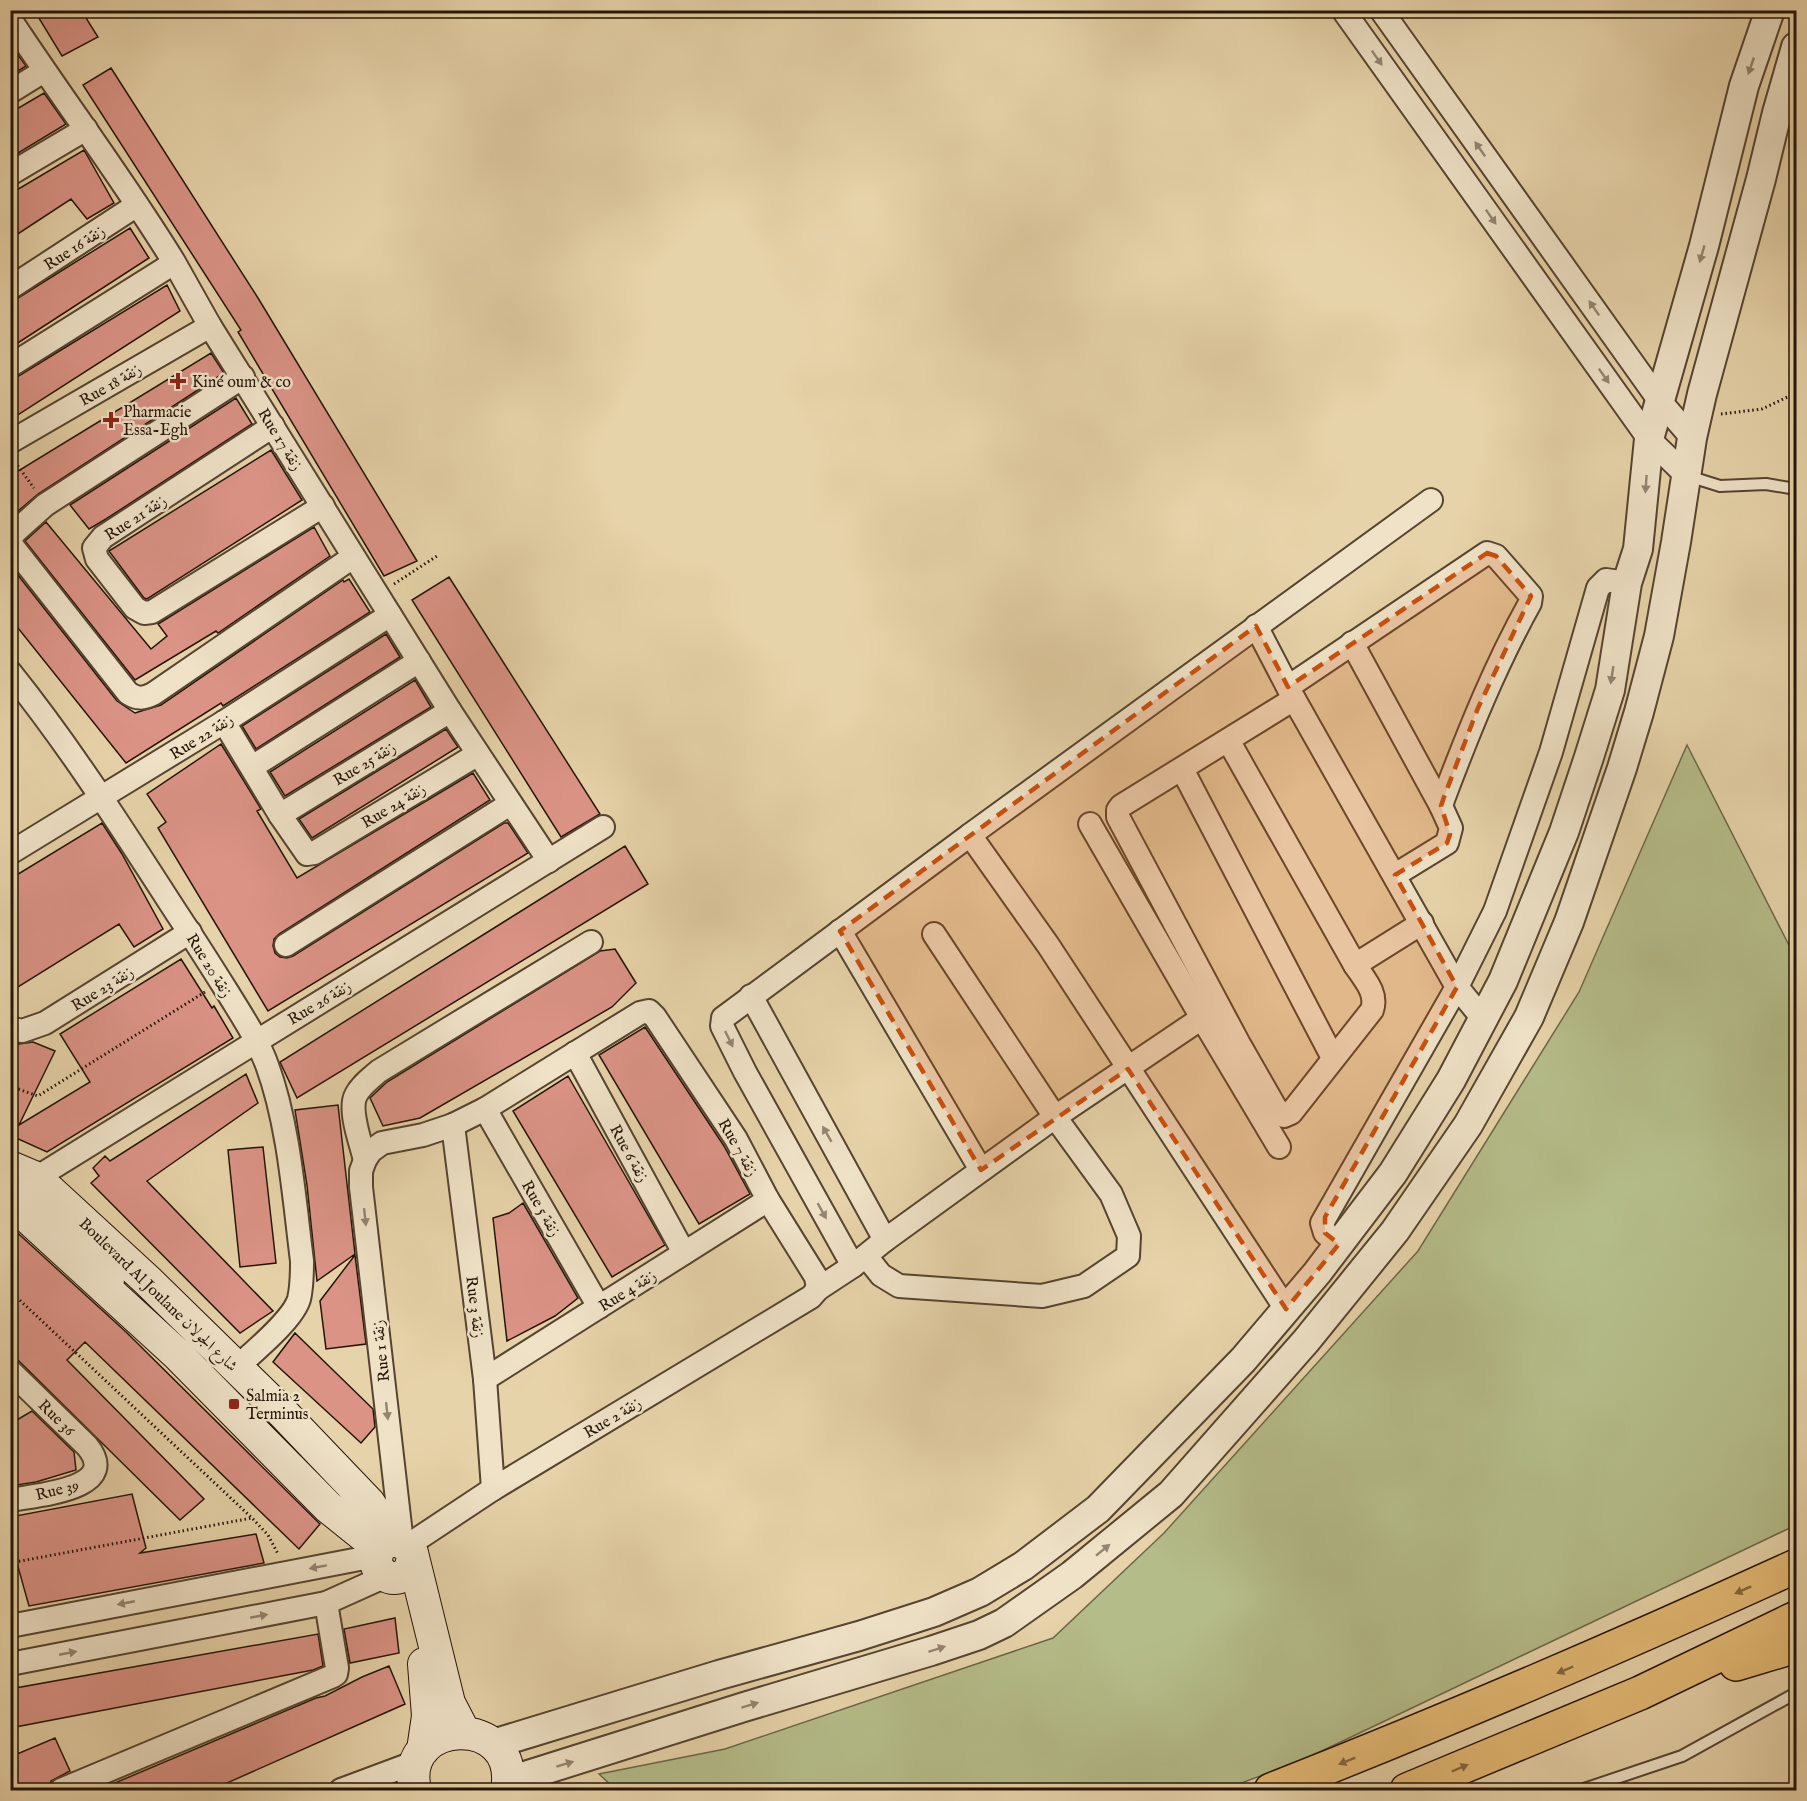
<svg xmlns="http://www.w3.org/2000/svg" width="1807" height="1801" font-family="'IM FELL English',Amiri,serif">
	<style>
		.green { fill: #b4bc89; stroke: #6c6848; stroke-width: 1.5 }
		.building { fill: #db9386; stroke: #241407; stroke-width: 1.5 }
		.lines { fill: none; stroke-linecap: round; stroke-linejoin: round }
		.service-casing { stroke: #554430; stroke-width: 14 }
		.minor-casing { stroke: #554430; stroke-width: 26 }
		.tertiary-casing { stroke: #554430; stroke-width: 32 }
		.secondary-casing { stroke: #241407; stroke-width: 34 }
		.motorway-casing { stroke: #241407; stroke-width: 36 }
		.path { stroke: #241407; stroke-width: 3; stroke-dasharray: 1.5 3; stroke-linecap: butt }
		.service { stroke: #efe2c7; stroke-width: 10 }
		.minor { stroke: #efe2c7; stroke-width: 22 }
		.tertiary { stroke: #efe2c7; stroke-width: 28 }
		.secondary { stroke: #efe2c7; stroke-width: 32 }
		.motorway { stroke: #e4ba74; stroke-width: 33 }
		.oneway { fill: #948571 }
		.oneway2 { fill: #84673e }
		.marked { fill: #cb4f0b; fill-opacity: 0.2; stroke: #cb4f0b; stroke-width: 4.5; stroke-dasharray: 12 8; stroke-linejoin: round }
		.poi-dot { fill: #8f2418; stroke: #efe2c7; stroke-width: 2 }
		.labels { text-anchor: middle; stroke-width: 5; stroke-linejoin: round; paint-order: stroke }
		.street-label { font-size: 16px; fill: #241407; stroke: #efe2c7 }
		.poi-label { font-size: 16px; fill: #241407; stroke: #efe2c7; text-anchor: start }
	</style>
	<rect width="100%" height="100%" fill="#e7d3a9"/>
	<filter id="stains"><feTurbulence type="fractalNoise" baseFrequency=".00333" numOctaves="4"/><feColorMatrix values="0 0 0 0 .2 0 0 0 0 .09 0 0 0 0 .02 0 0 0 .5 -.17"/></filter>
	<radialGradient id="worn" r=".72"><stop offset=".6" stop-color="#630" stop-opacity="0"/><stop offset="1" stop-color="#630" stop-opacity=".3"/></radialGradient>
	<path class="green" d="M1687 745 1796 959V1525L1305 1759 1223 1790H616L599 1774 725 1749 1053 1638 1164 1533 1418 1251 1579 992Z"/>
	<path class="building" d="M34 10H81L98 37 62 56Z
		M10 44 26 66 10 76Z
		M111 68 258 298 417 561 384 576 238 332 241 330 83 85Z
		M44 93 66 124 10 158V113Z
		M84 150 114 203 87 219 71 199 10 239V194Z
		M130 228 149 258 10 348V303Z
		M167 285 180 311 10 420V379L17 377Z
		M211 353 224 373 38 494 10 518V476Z
		M236 398 252 424 106 519 89 529 70 505Z
		M271 450 302 500 147 599 144 598 109 551Z
		M46 522 151 649 167 636 158 624 314 527 330 556 218 633 216 631 135 680 25 541Z
		M10 565 117 701 135 713 161 705 343 580 344 582 349 579 370 612 223 706 221 703 126 763 10 618Z
		M449 577 600 814 561 837 412 600Z
		M386 634 400 657 256 749 242 726Z
		M415 680 431 707 285 796 270 772Z
		M446 729 458 747 312 838 299 819Z
		M221 744 261 809 257 811 297 878 473 773 490 800 279 934 274 939 273 946 275 953 280 957 287 958 293 956 504 823H508L528 853 268 1011 158 828 166 822 147 794Z
		M102 823 122 854 163 929 134 947 119 924 10 992V879Z
		M625 846 648 884 297 1098 280 1062Z
		M615 949 636 983 612 1007 420 1118 383 1126 370 1098 387 1082 600 951Z
		M181 959 212 1008 214 1006 233 1038 47 1152 14 1137 10 1144V1042L19 1044 33 1042 55 1051 19 1125 90 1082 60 1034Z
		M645 1027 724 1146 750 1194 699 1224 599 1055Z
		M246 1074 258 1103 147 1181 273 1311 240 1333 91 1183 99 1176 93 1168 105 1156 110 1161Z
		M568 1076 665 1245 612 1277 513 1111Z
		M338 1105 355 1254 317 1281 307 1185 295 1110Z
		M263 1147 276 1263 240 1267 228 1150Z
		M523 1203 578 1298 555 1316 507 1341 493 1218 509 1213Z
		M10 1226 126 1332 320 1524 299 1549 85 1342 67 1360 204 1499 180 1520 19 1361 10 1356Z
		M355 1255 366 1344 326 1349 320 1301Z
		M295 1333 373 1409 375 1427 361 1443 273 1362Z
		M32 1411 74 1452 76 1470 36 1482 10 1486V1424Z
		M132 1494 146 1548 140 1553 256 1534 264 1563 29 1606 15 1556 10 1557V1517Z
		M395 1618 399 1653 350 1663 344 1629Z
		M318 1634 323 1666 313 1670 10 1728V1689Z
		M389 1666 405 1704 209 1791H96L316 1698 325 1696 362 1677Z
		M55 1738 70 1771 51 1781 48 1791H10V1757Z"/>
	<g class="lines">
		<defs>
			<path id="service" d="M1688 476 1720 486 1766 484 1796 489
				M11 1184 21 1188 73 1235 119 1281
				M1581 1790 1682 1756 1796 1693"/>
			<g id="minor">
				<path d="M1343 10 1649 439 1686 475"/>
				<path d="M1381 10 1659 400 1692 438"/>
				<path d="M10 19C64 101 123 179 174 262 186 283 198 305 210 326L450 711 549 861"/>
				<path d="M10 92 44 71"/>
				<path d="M10 174 86 129"/>
				<path d="M10 288 137 205"/>
				<path d="M10 366 174 263"/>
				<path d="M273 426 103 537 94 548 97 559 135 608 144 613 152 612 323 506"/>
				<path d="M10 442 210 326"/>
				<path d="M10 539 16 531 45 505 243 377"/>
				<path d="M10 543 128 693C137 699 143 699 153 694L353 557"/>
				<path d="M1256 626 1294 699 1457 987 1484 1020"/>
				<path d="M1352 643 1441 806"/>
				<path d="M10 672C71 748 123 830 176 912 194 939 211 966 228 993 242 1016 257 1038 267 1065 289 1125 294 1198 302 1261 302 1274 302 1287 299 1299 293 1320 252 1353 236 1368"/>
				<path d="M1288 687 1487 553 1496 556 1531 596 1530 603C1495 666 1469 731 1444 797L1441 806 1451 828 1447 843 1395 875"/>
				<path d="M224 722 280 815 307 854 314 853 478 754"/>
				<path d="M1228 740 1355 965C1364 979 1378 993 1372 1010L1291 1113 1284 1116 1280 1113 1275 1107 1239 1044 1118 817V810L1121 806 1294 699"/>
				<path d="M252 767 419 661"/>
				<path d="M1182 769 1333 1058"/>
				<path d="M280 815 450 711"/>
				<path d="M970 835 1431 500"/>
				<path d="M10 853 224 722 390 615"/>
				<path d="M840 931 981 1170"/>
				<path d="M286 945 510 804"/>
				<path d="M1355 965 1422 923"/>
				<path d="M751 996 885 1240"/>
				<path d="M1202 1018 1279 1147"/>
				<path d="M10 1028 22 1031 45 1023 190 932"/>
				<path d="M575 1053 684 1253"/>
				<path d="M485 1109 599 1307"/>
				<path d="M453 1125 485 1379 493 1489"/>
				<path d="M365 1160C361 1143 348 1110 356 1095 361 1085 371 1078 379 1071L591 942"/>
				<path d="M36 1178 603 827"/>
				<path d="M1339 1244 1325 1233 1322 1223 1457 987 1495 911 1551 752 1598 588 1606 580 1627 583"/>
				<path d="M866 1256 881 1275 899 1286 1042 1296 1084 1286 1128 1256 1129 1236 1111 1194 1055 1117 934 934"/>
				<path d="M853 1266 745 1072 722 1026 723 1018 970 835 1048 945 1286 1309"/>
				<path id="s1" d="M10 1371 87 1446C123 1490 35 1495 10 1500"/>
				<path d="M485 1379 768 1200"/>
				<path d="M402 1543 361 1187V1171L365 1160 371 1151 382 1143 423 1135 453 1125 485 1109 640 1013 649 1011 655 1017 736 1139 768 1200 816 1277 818 1289"/>
				<path d="M407 1546 493 1489 811 1297 818 1289 853 1266 885 1240 1055 1117 1202 1018 1090 824"/>
				<path d="M10 1626 375 1556"/>
				<path d="M10 1664 326 1603 386 1576"/>
				<path d="M61 1790 333 1676 336 1674 337 1668 326 1603"/>
				<path d="M341 1790 416 1762"/>
			</g>
			<path id="tertiary" d="M493 1744 719 1675 859 1636 934 1612 980 1592 1023 1566 1098 1509 1243 1360 1317 1273 1393 1173 1451 1080 1503 981 1564 832 1589 757 1610 690 1627 583 1638 549 1649 439 1704 246 1744 86 1770 10
				M509 1781 744 1707 931 1651 979 1635 1004 1623 1072 1575 1171 1494 1306 1341 1395 1231 1468 1125 1529 1017 1569 922 1622 768 1639 712 1659 636 1676 542 1692 438 1702 394 1761 179 1777 113 1796 47"/>
			<path id="secondary" d="M10 1167 36 1178 148 1281 282 1412 369 1503 394 1541
				M10 1201 178 1355 328 1507 379 1548
				M412 1553C416 1581 383 1588 375 1561L379 1548C390 1537 404 1539 412 1553L449 1703 464 1732
				M423 1750 428 1716 424 1664
				M415 1790C398 1717 521 1712 507 1790"/>
			<path id="motorway" d="M1736 1664 1796 1646
				M1271 1790C1449 1720 1623 1645 1796 1566
				M1407 1790 1640 1693 1796 1618"/>
		</defs>
		<use href="#service" class="service-casing"/>
		<use href="#minor" class="minor-casing"/>
		<use href="#tertiary" class="tertiary-casing"/>
		<use href="#secondary" class="secondary-casing"/>
		<use href="#motorway" class="motorway-casing"/>
		<path class="path" d="M1721 414 1762 409 1796 393
			M15 462 34 488
			M394 584 437 556
			M10 1086 38 1096 205 992
			M10 1291 252 1518 268 1535 278 1554
			M10 1563 252 1518"/>
		<use href="#service" class="service"/>
		<use href="#minor" class="minor"/>
		<use href="#tertiary" class="tertiary"/>
		<use href="#secondary" class="secondary"/>
		<use href="#motorway" class="motorway"/>
	</g>
	<defs><path id="oneway-solid" d="M-6-.8H1V-3.2L6.5 0L1 3.2V.8H-6Z" transform="scale(1.5)"/></defs>
	<g class="oneway">
		<use href="#oneway-solid" transform="translate(1377 58) rotate(55)"/>
		<use href="#oneway-solid" transform="translate(1751 66) rotate(109)"/>
		<use href="#oneway-solid" transform="translate(1480 149) rotate(-125)"/>
		<use href="#oneway-solid" transform="translate(1491 217) rotate(55)"/>
		<use href="#oneway-solid" transform="translate(1702 254) rotate(106)"/>
		<use href="#oneway-solid" transform="translate(1594 308) rotate(-125)"/>
		<use href="#oneway-solid" transform="translate(1604 376) rotate(55)"/>
		<use href="#oneway-solid" transform="translate(1646 484) rotate(94)"/>
		<use href="#oneway-solid" transform="translate(1612 675) rotate(99)"/>
		<use href="#oneway-solid" transform="translate(729 1039) rotate(64)"/>
		<use href="#oneway-solid" transform="translate(827 1134) rotate(-120)"/>
		<use href="#oneway-solid" transform="translate(822 1211) rotate(61)"/>
		<use href="#oneway-solid" transform="translate(365 1217) rotate(84)"/>
		<use href="#oneway-solid" transform="translate(387 1411) rotate(84)"/>
		<use href="#oneway-solid" transform="translate(1103 1550) rotate(-39)"/>
		<use href="#oneway-solid" transform="translate(318 1567) rotate(170)"/>
		<use href="#oneway-solid" transform="translate(126 1603) rotate(169)"/>
		<use href="#oneway-solid" transform="translate(259 1616) rotate(-11)"/>
		<use href="#oneway-solid" transform="translate(937 1649) rotate(-18)"/>
		<use href="#oneway-solid" transform="translate(68 1653) rotate(-11)"/>
		<use href="#oneway-solid" transform="translate(750 1705) rotate(-17)"/>
		<use href="#oneway-solid" transform="translate(565 1764) rotate(-17)"/>
	</g>
	<g class="oneway2">
		<use href="#oneway-solid" transform="translate(1743 1590) rotate(156)"/>
		<use href="#oneway-solid" transform="translate(1565 1670) rotate(157)"/>
		<use href="#oneway-solid" transform="translate(1347 1761) rotate(158)"/>
		<use href="#oneway-solid" transform="translate(1460 1768) rotate(-23)"/>
	</g>
	<path class="marked" d="M1487 553 1496 556 1531 596 1478 708 1444 797 1441 806 1450 834 1447 843 1395 875 1457 987 1325 1217V1233L1339 1244 1286 1309 1128 1069 981 1170 840 931 1256 626 1288 687Z"/>
	<g class="poi-dot">
		<path d="M175 372h6v6h6v6h-6v6h-6v-6h-6v-6h6z"/>
		<path d="M108 411h6v6h6v6h-6v6h-6v-6h-6v-6h6z"/>
		<rect x="228" y="1398" width="12" height="12" rx="3"/>
	</g>
	<g class="labels">
		<g class="street-label">
			<text transform="translate(74 247) rotate(-33)" y="6">Rue 16 زنقة</text>
			<text transform="translate(110 384) rotate(-30)" y="6">Rue 18 زنقة</text>
			<text transform="translate(281 439) rotate(58)" y="6">Rue 17 زنقة</text>
			<text transform="translate(135 517) rotate(-33)" y="6">Rue 21 زنقة</text>
			<text transform="translate(201 736) rotate(-32)" y="6">Rue 22 زنقة</text>
			<text transform="translate(364 763) rotate(-31)" y="6">Rue 25 زنقة</text>
			<text transform="translate(393 805) rotate(-31)" y="6">Rue 24 زنقة</text>
			<text transform="translate(210 965) rotate(58)" y="6">Rue 20 زنقة</text>
			<text transform="translate(102 988) rotate(-32)" y="6">Rue 23 زنقة</text>
			<text transform="translate(319 1002) rotate(-31)" y="6">Rue 26 زنقة</text>
			<text transform="translate(739 1147) rotate(60)" y="6">Rue 7 زنقة</text>
			<text transform="translate(630 1153) rotate(61)" y="6">Rue 6 زنقة</text>
			<text transform="translate(542 1208) rotate(60)" y="6">Rue 5 زنقة</text>
			<text transform="translate(627 1290) rotate(-32)" y="6">Rue 4 زنقة</text>
			<text transform="translate(159 1294) rotate(44)" y="6">Boulevard Al Joulane شارع الجولان</text>
			<text transform="translate(476 1307) rotate(83)" y="6">Rue 3 زنقة</text>
			<text transform="translate(380 1351) rotate(-96)" y="6">Rue 1 زنقة</text>
			<text dy="6" stroke="none"><textPath href="#s1" startOffset="66">Rue 36</textPath></text>
			<text transform="translate(612 1417) rotate(-31)" y="6">Rue 2 زنقة</text>
			<text transform="translate(57 1489) rotate(-14)" y="6">Rue 39</text>
		</g>
		<g class="poi-label">
			<text x="192" y="387">Kiné oum &amp; co</text>
			<text x="123" y="417">Pharmacie<tspan x="123" dy="18">Essa-Egh</tspan></text>
			<text x="246" y="1401">Salmia 2<tspan x="246" dy="18">Terminus</tspan></text>
		</g>
	</g>
	<rect width="1807" height="1801" fill="none" stroke="#e7d3a9" stroke-width="36"/>
	<rect x="12" y="12" width="1783" height="1777" fill="none" stroke="#241407" stroke-width="3"/>
	<rect x="18" y="18" width="1771" height="1765" fill="none" stroke="#241407" stroke-width="1.5"/>
	<rect width="100%" height="100%" filter="url(#stains)"/>
	<rect width="100%" height="100%" fill="url(#worn)"/>
</svg>
